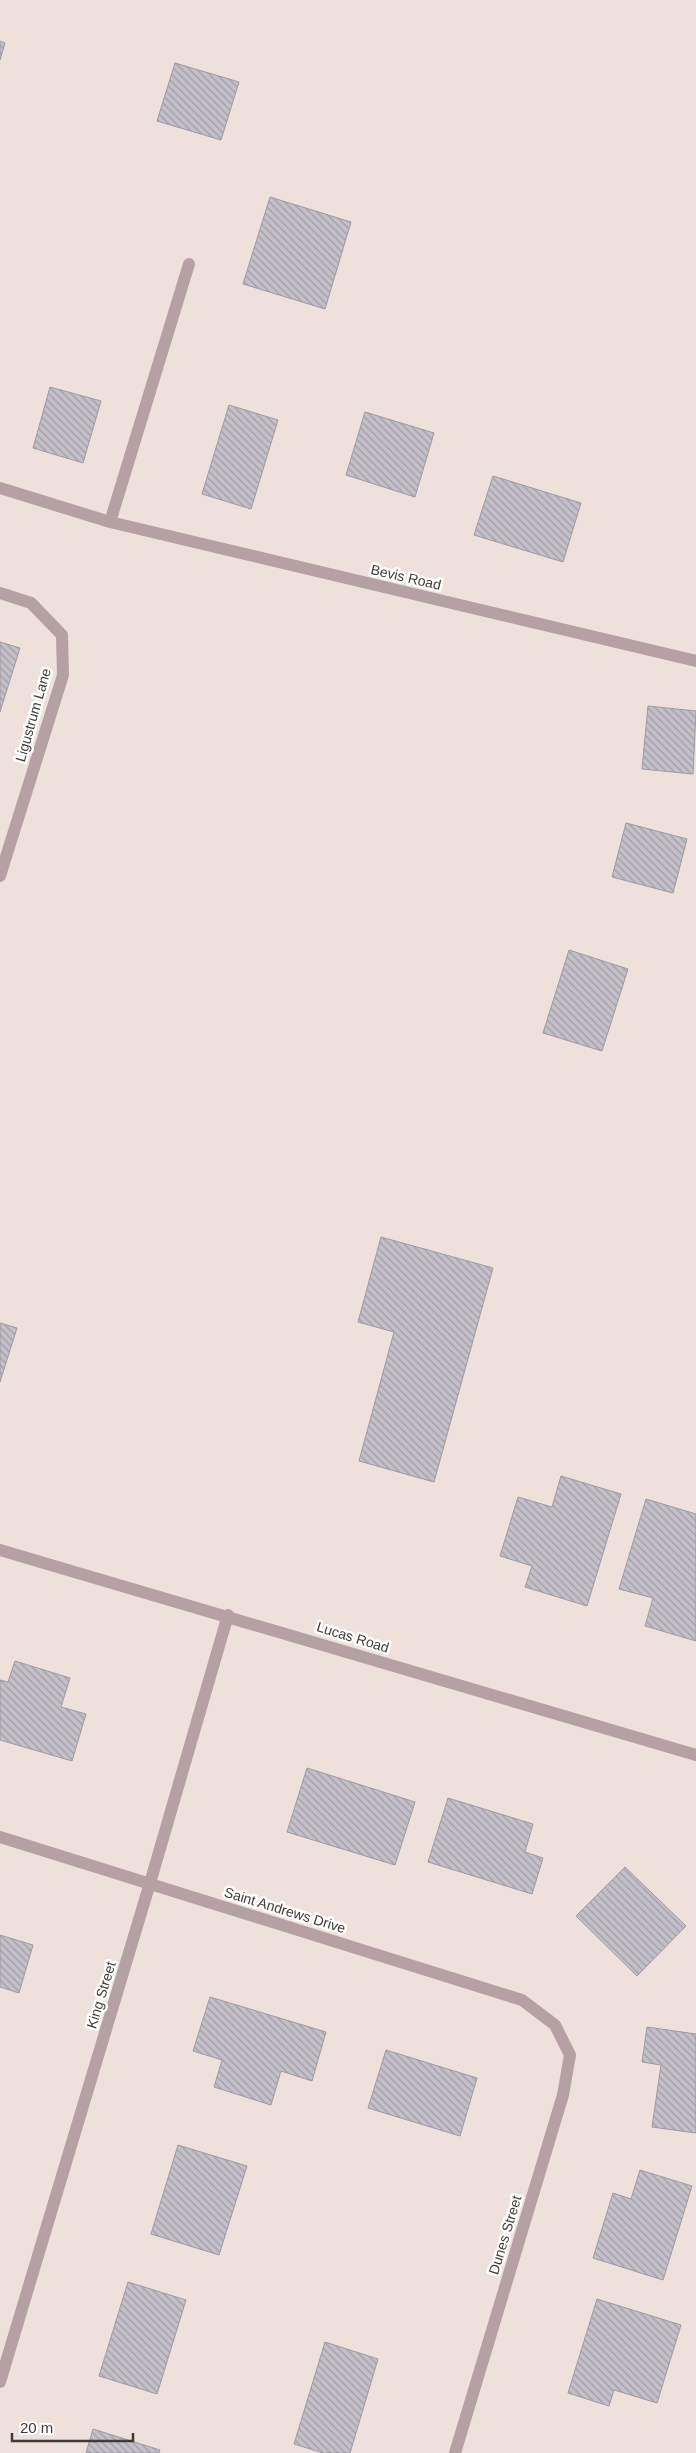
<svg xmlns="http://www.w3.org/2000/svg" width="696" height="2453" font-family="Helvetica,sans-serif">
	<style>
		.building { fill: url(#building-back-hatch); stroke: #9d99a3 }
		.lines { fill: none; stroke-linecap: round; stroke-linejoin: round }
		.minor { stroke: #b5a0a3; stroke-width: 12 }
		.labels { text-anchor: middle; stroke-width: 5; stroke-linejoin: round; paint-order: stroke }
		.street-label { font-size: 14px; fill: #403b39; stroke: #fff }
	</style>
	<defs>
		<pattern id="building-back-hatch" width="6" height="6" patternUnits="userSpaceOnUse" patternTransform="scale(1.25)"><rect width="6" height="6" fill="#c3c0ca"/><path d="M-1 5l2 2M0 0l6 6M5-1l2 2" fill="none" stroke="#a09da5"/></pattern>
	</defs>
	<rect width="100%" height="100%" fill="#eee1dc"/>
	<path class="building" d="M0 41 5 43 0 60Z
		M175 63 239 82 221 140 157 121Z
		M270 197 351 222 325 309 243 284Z
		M50 387 101 401 83 463 33 448Z
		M229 405 278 420 251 509 202 494Z
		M365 412 434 433 415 497 346 475Z
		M493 476 581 503 563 562 474 535Z
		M0 642 20 648 0 712Z
		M648 706 696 711 693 774 642 769Z
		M626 823 687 839 673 893 612 877Z
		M569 950 628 969 602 1051 543 1033Z
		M381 1237 493 1268 434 1482 359 1461 394 1332 358 1322Z
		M0 1323 17 1328 0 1382Z
		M561 1476 621 1494 587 1606 525 1587 532 1566 500 1556 518 1497 552 1507Z
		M646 1499 696 1514V1641L645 1626 653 1598 619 1589Z
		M15 1661 70 1678 61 1707 86 1714 72 1761 0 1740V1680L8 1682Z
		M307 1768 415 1802 395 1865 287 1832Z
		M448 1798 533 1824 525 1852 543 1858 532 1894 428 1862Z
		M625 1867 686 1926 637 1976 576 1916Z
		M0 1935 33 1945 19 1993 0 1987Z
		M210 1997 326 2032 312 2081 281 2071 271 2105 214 2087 222 2060 193 2051Z
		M647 2027 696 2034V2133L652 2127 661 2065 642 2062Z
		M386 2050 477 2078 460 2136 368 2108Z
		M178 2145 247 2166 219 2255 151 2234Z
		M640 2170 692 2186 663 2280 593 2258 613 2193 631 2199Z
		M128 2282 186 2300 157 2394 99 2376Z
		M597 2299 681 2325 657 2403 614 2390 609 2406 568 2393Z
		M325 2342 378 2359 350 2453H323L294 2444Z
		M93 2429 160 2450 159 2453H86Z"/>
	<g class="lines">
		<path class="minor" d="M0 488 110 522 696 661
			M110 522 189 264
			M0 593 31 603 62 635 63 675 0 876
			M0 1550 696 1755
			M0 1837 522 2000 555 2025 570 2055 563 2095 455 2453
			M0 2382 150 1883 228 1615"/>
	</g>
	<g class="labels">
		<g class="street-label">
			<text transform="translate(406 577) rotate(13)" y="5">Bevis Road</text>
			<text transform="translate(33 715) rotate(-74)" y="5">Ligustrum Lane</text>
			<text transform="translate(353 1637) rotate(17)" y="5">Lucas Road</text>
			<text transform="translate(285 1910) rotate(17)" y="5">Saint Andrews Drive</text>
			<text transform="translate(101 1995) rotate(-73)" y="5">King Street</text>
			<text transform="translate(505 2235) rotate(-73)" y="5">Dunes Street</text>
		</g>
	</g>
	<path d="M12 2433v8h121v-8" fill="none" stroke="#403b39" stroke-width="2.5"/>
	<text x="20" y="2433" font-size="15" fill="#403b39" stroke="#ffffff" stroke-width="4" paint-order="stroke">20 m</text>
</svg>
